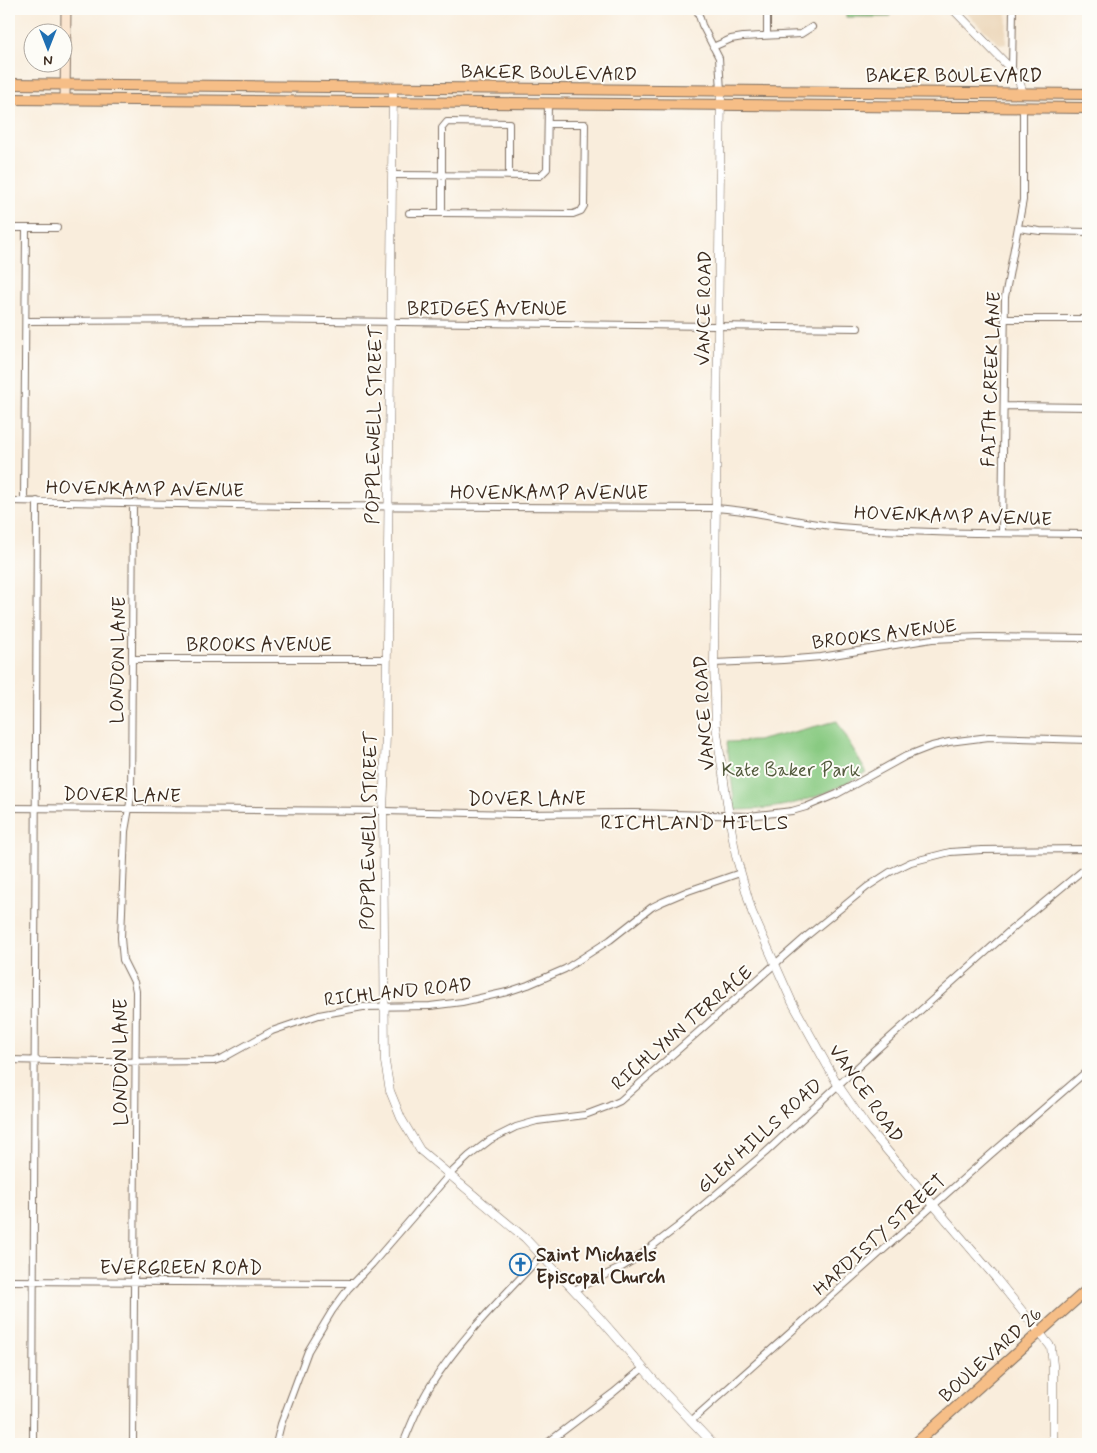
<svg xmlns="http://www.w3.org/2000/svg" width="1097" height="1453" font-family="Mynerve,sans-serif">
	<style>
		.built { fill: #ecd7ba }
		.green { fill: #89ca82; stroke: #627a50 }
		.lines { fill: none; stroke-linecap: round; stroke-linejoin: round }
		.minor-casing { stroke: #7e6e60; stroke-width: 8 }
		.tertiary-casing { stroke: #7e6e60; stroke-width: 9 }
		.secondary-casing { stroke: #7e6e60; stroke-width: 11 }
		.primary-casing { stroke: #7e6e60; stroke-width: 12 }
		.minor { stroke: #fff; stroke-width: 6 }
		.tertiary { stroke: #fff; stroke-width: 8 }
		.secondary { stroke: #fbe5cf; stroke-width: 9 }
		.primary { stroke: #f6be87; stroke-width: 10 }
		.labels { text-anchor: middle; stroke-width: 4; stroke-linejoin: round; paint-order: stroke }
		.street-label { font-size: 19px; fill: #3b2a1e; stroke: #fdfcf7 }
		.park-label { font-size: 19px; fill: #525a3c; stroke: #fdfcf7 }
		.poi-label { font-size: 19px; font-weight: bold; fill: #3b2a1e; stroke: #fdfcf7; text-anchor: start }
		.quarter-label { font-size: 21px; letter-spacing: 1px; fill: #3b2a1e; stroke: #fdfcf7 }
	</style>
	<rect width="100%" height="100%" fill="#fdfcf7"/>
	<filter id="ink" filterUnits="userSpaceOnUse"><feTurbulence type="fractalNoise" baseFrequency=".02" numOctaves="2"/><feDisplacementMap in="SourceGraphic" scale="10" xChannelSelector="R" yChannelSelector="G"/><feConvolveMatrix kernelMatrix="1 2 1 2 8 2 1 2 1" color-interpolation-filters="sRGB"/></filter>
	<filter id="wash" filterUnits="userSpaceOnUse"><feTurbulence type="fractalNoise" baseFrequency=".0096" numOctaves="4" result="noise"/><feDisplacementMap in="SourceGraphic" scale="20" xChannelSelector="R" yChannelSelector="G"/><feGaussianBlur stdDeviation="1.12" result="paint"/><feColorMatrix in="noise" values="0 0 0 0 0 0 0 0 0 0 0 0 0 0 0 0 0 1.4 0 .05"/><feComposite in="paint" operator="in"/></filter>
	<g filter="url(#wash)">
		<rect width="100%" height="100%" fill="#f9eddc"/>
		<path class="built" d="M962 9H1007L1006 44 1000 45Z"/>
		<path class="green" d="M846 9H890V17H846Z
			M837 721 866 772C821 799 785 810 732 810L730 804 734 800 727 742 757 741Z"/>
	</g>
	<g filter="url(#ink)">
		<g class="lines">
			<defs>
				<path id="minor" d="M697 9 702 25 719 58 721 91
					M767 9V34
					M713 47 731 39 743 37 801 34 812 27
					M1012 70 1013 9
					M393 175 540 176 547 169 548 103
					M409 213H442V128L447 122 509 123V176
					M442 213 573 214 581 211 584 206 585 124H548
					M9 228H57
					M1018 228 1040 231 1088 232
					M1005 319H1088
					M26 321 249 320 858 328
					M1004 406 1088 407
					M9 501 295 506 716 508C758 511 798 523 840 527 923 534 1006 533 1088 534
					M24 501 26 228
					M133 503 131 797 125 831 121 938 123 960 134 982 136 991 133 1444
					M1002 533 1005 297 1023 200V107
					M132 659H387
					M714 663 783 660 821 657 932 639 981 637 1088 638
					M9 808 383 811 518 814 634 813 749 816 792 811 806 807 837 794 906 756 932 746 949 742 989 737 1088 740
					M9 1060 103 1062 214 1061 223 1058 272 1031 319 1015 363 1007 430 1006 462 1002 507 992 528 985 565 969 610 940 652 907 662 902 688 891 740 873
					M9 1281 354 1283
					M574 1290 622 1267 638 1257 676 1228 765 1153 875 1051 1014 927 1088 866
					M691 1421 990 1155 1088 1070
					M33 1444 37 501
					M276 1444 281 1424 308 1351 332 1311 348 1289 372 1264 449 1175 469 1156 490 1140 516 1127 537 1121 585 1115 609 1106 620 1101 808 935 867 887 890 872 911 862 950 852 982 850 1088 849
					M403 1444C411 1424 419 1403 431 1385 461 1337 503 1297 541 1256
					M546 1444 613 1393 643 1368"/>
				<path id="tertiary" d="M953 9 1012 70 1018 78 1023 93
					M393 88 386 735 383 811 385 1062 390 1091 401 1118 420 1150 525 1238 598 1316 665 1393 713 1444
					M721 91 714 663 716 726 729 816 736 856 752 912 792 1002 838 1085 867 1127 995 1277 1051 1347 1053 1365V1444"/>
				<path id="secondary" d="M65 100 66 9"/>
				<path id="primary" d="M9 84 1088 94
					M9 99 1088 108
					M915 1444 1088 1289"/>
			</defs>
			<use href="#minor" class="minor-casing"/>
			<use href="#tertiary" class="tertiary-casing"/>
			<use href="#secondary" class="secondary-casing"/>
			<use href="#primary" class="primary-casing"/>
			<use href="#minor" class="minor"/>
			<use href="#tertiary" class="tertiary"/>
			<use href="#secondary" class="secondary"/>
			<use href="#primary" class="primary"/>
		</g>
	</g>
	<defs>
		<symbol id="church-ring" viewBox="-11 -11 22 22"><circle r="9.5" fill="#fdfcf7" stroke="#1f6fb2" stroke-width="1.5"/><path d="M-1.2-6h2.4v3.5h3.3v2.4h-3.3V6h-2.4V-.1h-3.3v-2.4h3.3Z" fill="#1f6fb2"/></symbol>
	</defs>
	<g fill-rule="evenodd">
		<use href="#church-ring" x="508" y="1252" width="25" height="25"/>
	</g>
	<g class="labels">
		<g class="street-label">
			<text transform="translate(549 72) rotate(1)" y="7">BAKER BOULEVARD</text>
			<text x="954" y="82">BAKER BOULEVARD</text>
			<text x="487" y="315">BRIDGES AVENUE</text>
			<text transform="translate(703 308) rotate(-89)" y="7">VANCE ROAD</text>
			<text transform="translate(990 379) rotate(-88)" y="7">FAITH CREEK LANE</text>
			<text transform="translate(373 425) rotate(-89)" y="7">POPPLEWELL STREET</text>
			<text transform="translate(145 488) rotate(1)" y="7">HOVENKAMP AVENUE</text>
			<text x="549" y="499">HOVENKAMP AVENUE</text>
			<text transform="translate(953 515) rotate(2)" y="7">HOVENKAMP AVENUE</text>
			<text transform="translate(884 633) rotate(-7)" y="7">BROOKS AVENUE</text>
			<text x="259" y="651">BROOKS AVENUE</text>
			<text transform="translate(117 660) rotate(-89)" y="7">LONDON LANE</text>
			<text transform="translate(703 713) rotate(-94)" y="7">VANCE ROAD</text>
			<text transform="translate(122 794) rotate(1)" y="7">DOVER LANE</text>
			<text x="527" y="805">DOVER LANE</text>
			<text transform="translate(368 831) rotate(-89)" y="7">POPPLEWELL STREET</text>
			<text transform="translate(398 991) rotate(-6)" y="7">RICHLAND ROAD</text>
			<text transform="translate(681 1027) rotate(-41)" y="7">RICHLYNN TERRACE</text>
			<text transform="translate(120 1062) rotate(-90)" y="7">LONDON LANE</text>
			<text transform="translate(867 1093) rotate(55)" y="7">VANCE ROAD</text>
			<text transform="translate(759 1135) rotate(-42)" y="7">GLEN HILLS ROAD</text>
			<text transform="translate(879 1234) rotate(-42)" y="7">HARDISTY STREET</text>
			<text x="181" y="1274">EVERGREEN ROAD</text>
			<text transform="translate(990 1354) rotate(-42)" y="7">BOULEVARD 26</text>
		</g>
		<g class="park-label">
			<text x="791" y="776">Kate Baker Park</text>
		</g>
		<g class="poi-label">
			<text x="536" y="1261">Saint Michaels<tspan x="536" dy="22">Episcopal Church</tspan></text>
		</g>
		<g class="quarter-label">
			<text x="695" y="829">RICHLAND HILLS</text>
		</g>
	</g>
	<rect width="1097" height="1453" fill="none" stroke="#fdfcf7" stroke-width="30"/>
	<g transform="translate(48 48) rotate(180)"><circle r="24" fill="#fdfcf7" stroke="#afa8a0"/>
	<path d="M0-4L9 19L0 12L-9 19Z" fill="#1f6fb2"/>
	<text y="-8" font-size="14" font-weight="bold" text-anchor="middle" fill="#3b2a1e">N</text>
	</g>
</svg>
